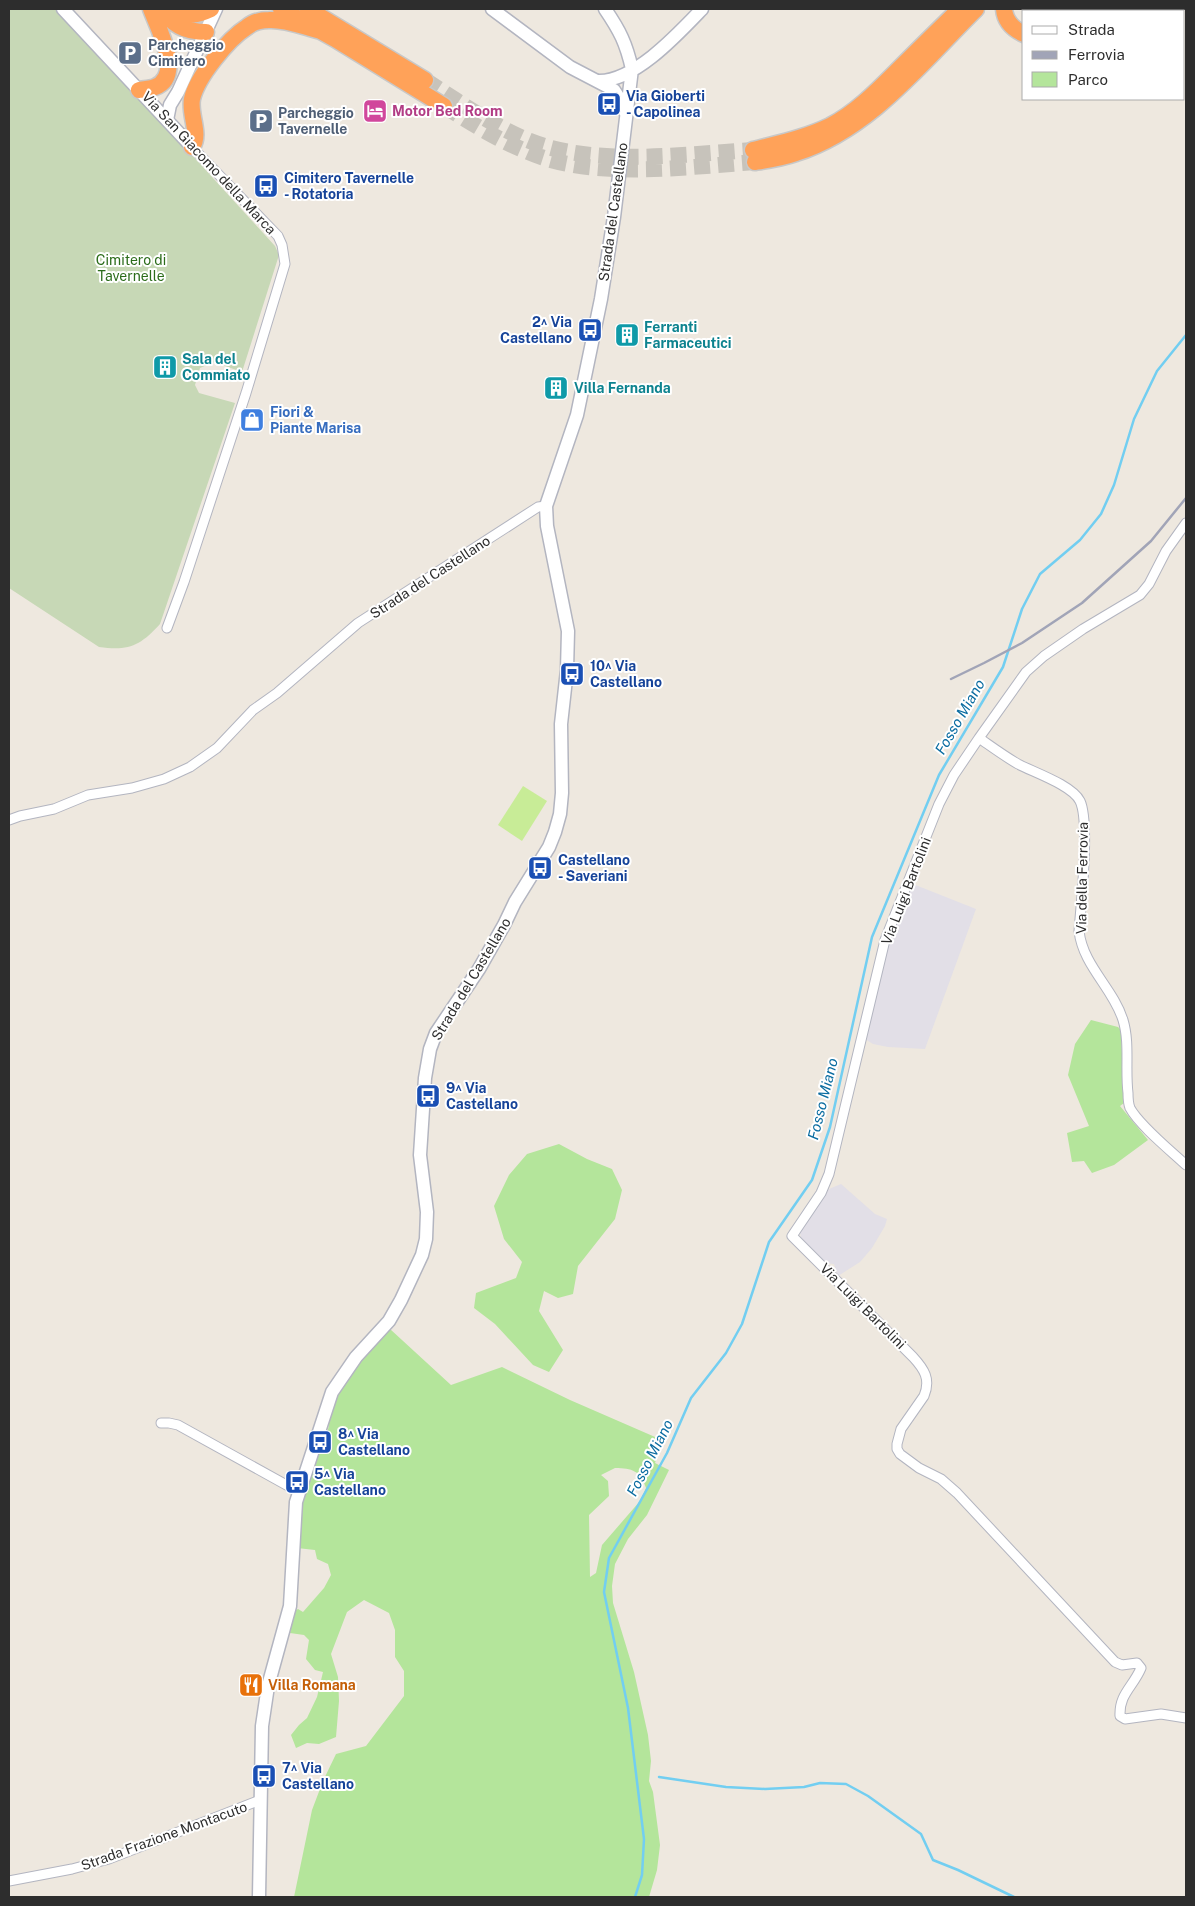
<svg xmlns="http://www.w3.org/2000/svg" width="1195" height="1906" font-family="'Public Sans',sans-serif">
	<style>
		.industrial { fill: #e2dfe7 }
		.green { fill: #b4e59b; fill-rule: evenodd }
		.cemetery { fill: #c7d8b6 }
		.pitch { fill: #c8ec97 }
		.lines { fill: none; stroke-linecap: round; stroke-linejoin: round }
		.stream { stroke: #72cef1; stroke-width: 2.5 }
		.highway-tunnel { stroke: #c7c3bb; stroke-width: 16; stroke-dasharray: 16 8; stroke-linecap: butt }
		.street-casing { stroke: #b3b5c0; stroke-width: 11 }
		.secondary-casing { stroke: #b3b5c0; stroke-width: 15 }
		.highway-casing { stroke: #c8c8c8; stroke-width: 19 }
		.street { stroke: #fff; stroke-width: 9 }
		.secondary { stroke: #fff; stroke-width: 12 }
		.highway { stroke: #ffa259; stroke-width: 16 }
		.rail { stroke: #a1a4b7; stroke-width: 2.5 }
		.labels { text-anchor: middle; stroke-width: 4; stroke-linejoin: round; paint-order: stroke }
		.service-label { font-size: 14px; font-weight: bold; fill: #4e5e75; stroke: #fff; text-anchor: start }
		.transit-label { font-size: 14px; font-weight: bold; fill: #164399; stroke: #fff; text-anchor: start }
		.hotel-label { font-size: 14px; font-weight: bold; fill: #b23c85; stroke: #fff; text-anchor: start }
		.street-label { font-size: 14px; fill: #2d2d2d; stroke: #fff }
		.park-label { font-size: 14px; fill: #2b6c1a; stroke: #fff }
		.culture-label { font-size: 14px; font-weight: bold; fill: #0d838f; stroke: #fff; text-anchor: start }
		.shop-label { font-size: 14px; font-weight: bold; fill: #366cbe; stroke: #fff; text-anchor: start }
		.food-label { font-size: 14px; font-weight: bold; fill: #c56008; stroke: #fff; text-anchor: start }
		.water-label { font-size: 15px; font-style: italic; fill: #0c6da1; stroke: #fff }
	</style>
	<rect width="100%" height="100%" fill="#eee8df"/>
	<path class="industrial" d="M913 884 976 909 925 1049 888 1047 873 1044 865 1039 888 943Z
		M841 1184 875 1214 887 1219 885 1226 872 1248 860 1262 838 1276 834 1264 825 1263 802 1241 800 1233 802 1228 829 1189Z"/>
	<path class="green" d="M1091 1020 1118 1027 1121 1030 1124 1103 1120 1106 1148 1140 1114 1165 1092 1173 1084 1161 1072 1162 1067 1133 1089 1126 1068 1075 1075 1044Z
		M559 1144 587 1159 612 1169 622 1190 615 1219 578 1266 573 1294 558 1298 544 1291 539 1311 563 1350 549 1372 533 1365 495 1324 474 1308 476 1293 516 1278 522 1262 504 1239 494 1206 509 1175 527 1154Z
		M390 1329 451 1385 502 1367 570 1400 662 1440 655 1463 669 1470 647 1515 628 1539 615 1564 612 1586 613 1603 634 1672 648 1735 651 1761 649 1781 653 1792 660 1845 657 1870 649 1897H294L312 1810 323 1781 336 1754 366 1746 404 1696V1671L395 1657V1630L389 1613 364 1600 347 1612 331 1654 338 1677 339 1701 336 1737 319 1744 307 1743 296 1748 291 1735 299 1725 307 1718 317 1697 323 1672 315 1670 306 1659 309 1640 304 1635 290 1633 293 1612 298 1609 303 1612 324 1588 331 1575 328 1564 317 1559 315 1550 297 1548 300 1501 313 1466 325 1443 329 1425 327 1418 345 1378ZM615 1468C632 1468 641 1471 646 1488L640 1501 602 1545 596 1573 590 1577 589 1515 609 1496 608 1481 601 1475Z"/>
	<path class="cemetery" d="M9 9H56L90 43 275 246 279 255 242 372 214 362 200 368 195 385 199 393 235 403 160 624C140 646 129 651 99 647L9 588Z"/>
	<path class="pitch" d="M523 786 547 801 522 841 498 825Z"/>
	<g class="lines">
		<path class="stream" d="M659 1777 726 1787 765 1789 804 1787 820 1783 846 1784 868 1796 921 1834 933 1860 958 1870 1014 1897
			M635 1897 642 1875 644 1839 628 1708 604 1592 609 1558 667 1453 691 1398 726 1353 742 1324 769 1242 812 1180 830 1127 872 937 939 775 1003 667 1022 609 1040 574 1080 540 1101 514 1114 485 1134 419 1157 371 1186 335"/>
		<path class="highway-tunnel" d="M425 80C459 102 493 126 530 141 595 167 685 154 753 150
			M444 106C471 123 498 140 528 152 592 180 686 167 755 162"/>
		<defs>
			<path id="street" d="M1186 523 1166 551 1149 584 1140 595 1083 629 1044 656 1026 672 979 738C992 747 1004 756 1018 764 1033 772 1072 785 1080 801 1090 822 1081 904 1079 931 1083 966 1113 988 1123 1020 1130 1043 1125 1069 1128 1093 1128 1098 1128 1103 1130 1108 1139 1125 1171 1151 1186 1165
				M167 628 184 582 246 393 285 264 282 245 278 236 192 147
				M979 738 954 775 939 804 885 940 829 1174 821 1193 792 1236 913 1357C924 1369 931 1379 924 1396L901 1429 897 1444V1449L900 1454 919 1468 941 1479 957 1493 1115 1662 1122 1665 1137 1663 1141 1668C1133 1687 1119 1694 1120 1716L1125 1719 1161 1714 1186 1718
				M9 820 20 816 54 809 88 795 132 788 164 779 190 767 217 748 253 710 277 693 358 623 538 507 546 506
				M161 1423H169L178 1425 299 1492
				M9 1881 72 1869 109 1859 260 1800"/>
			<path id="secondary" d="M63 9 192 147
				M492 9 570 67 614 90 621 101 625 112
				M599 81C635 81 678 34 702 9
				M167 120 170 105 178 92 216 9
				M259 1897 262 1726 268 1686 290 1606 296 1502 332 1392 356 1357 389 1321 401 1300 422 1255 426 1239 427 1212 420 1155 425 1078 430 1049 436 1033 479 969 504 925 515 902 549 847 555 832 560 814 562 793 561 724 567 670 568 631 547 526 546 506 577 415 601 299 614 217 632 69C626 43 620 31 605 9"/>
			<path id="highway" d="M163 9C172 26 187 32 206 32
				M175 9C187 18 198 15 211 9
				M281 9 335 39 444 106
				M308 9 425 80
				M1004 9C1005 21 1013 29 1024 34
				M1061 11V9
				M139 90C144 89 150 89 155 87 184 76 158 28 151 9
				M192 147C201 134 189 115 192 99 197 77 228 39 247 27 253 22 261 20 269 20 286 19 304 27 321 31
				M753 150C780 143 805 138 830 126 857 112 879 89 900 68 920 48 940 28 960 9
				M755 162C768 160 782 158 796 153 871 129 922 62 976 9"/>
		</defs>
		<use href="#street" class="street-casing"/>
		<use href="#secondary" class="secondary-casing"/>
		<use href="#highway" class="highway-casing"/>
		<use href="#street" class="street"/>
		<use href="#secondary" class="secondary"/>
		<use href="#highway" class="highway"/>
		<path class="rail" d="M951 679 984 663 1022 643 1082 603 1151 541 1186 498"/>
	</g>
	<defs>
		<symbol id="parking-square" viewBox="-11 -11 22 22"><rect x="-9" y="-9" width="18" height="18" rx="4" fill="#5c6f8a" stroke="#fff"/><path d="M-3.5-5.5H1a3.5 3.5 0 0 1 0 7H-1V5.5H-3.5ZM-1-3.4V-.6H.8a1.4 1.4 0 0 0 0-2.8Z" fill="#fff"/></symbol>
		<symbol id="bus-square" viewBox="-11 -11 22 22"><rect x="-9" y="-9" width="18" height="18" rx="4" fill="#1a4fb4" stroke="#fff"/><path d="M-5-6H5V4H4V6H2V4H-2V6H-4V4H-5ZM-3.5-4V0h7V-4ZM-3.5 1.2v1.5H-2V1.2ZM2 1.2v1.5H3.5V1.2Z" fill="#fff"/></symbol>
		<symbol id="hotel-square" viewBox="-11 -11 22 22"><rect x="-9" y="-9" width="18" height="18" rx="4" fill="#d1479c" stroke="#fff"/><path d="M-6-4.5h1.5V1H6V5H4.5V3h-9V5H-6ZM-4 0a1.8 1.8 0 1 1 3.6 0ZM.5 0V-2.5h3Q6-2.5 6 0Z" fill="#fff"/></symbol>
		<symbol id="building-square" viewBox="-11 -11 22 22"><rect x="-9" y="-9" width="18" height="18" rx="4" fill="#0f9aa8" stroke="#fff"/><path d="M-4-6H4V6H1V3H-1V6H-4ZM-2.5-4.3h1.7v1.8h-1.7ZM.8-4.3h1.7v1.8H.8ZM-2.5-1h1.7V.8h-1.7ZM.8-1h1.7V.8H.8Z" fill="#fff"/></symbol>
		<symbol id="shop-square" viewBox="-11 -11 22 22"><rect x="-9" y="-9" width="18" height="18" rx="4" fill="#3f7fe0" stroke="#fff"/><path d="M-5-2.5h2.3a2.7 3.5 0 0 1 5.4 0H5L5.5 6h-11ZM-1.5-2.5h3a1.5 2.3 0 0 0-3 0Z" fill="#fff"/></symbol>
		<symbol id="restaurant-square" viewBox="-11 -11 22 22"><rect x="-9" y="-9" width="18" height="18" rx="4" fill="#e8710a" stroke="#fff"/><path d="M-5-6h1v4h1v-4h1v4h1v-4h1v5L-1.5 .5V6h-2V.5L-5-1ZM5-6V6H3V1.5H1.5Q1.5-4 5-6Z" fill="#fff"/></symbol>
	</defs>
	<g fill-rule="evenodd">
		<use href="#parking-square" x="116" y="39" width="28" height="28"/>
		<use href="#bus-square" x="595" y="90" width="28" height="28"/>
		<use href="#hotel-square" x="361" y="97" width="28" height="28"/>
		<use href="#parking-square" x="247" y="107" width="28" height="28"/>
		<use href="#bus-square" x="252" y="172" width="28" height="28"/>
		<use href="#bus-square" x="576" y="316" width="28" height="28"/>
		<use href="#building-square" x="613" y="321" width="28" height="28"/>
		<use href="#building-square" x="151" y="353" width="28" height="28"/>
		<use href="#building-square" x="542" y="374" width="28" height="28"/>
		<use href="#shop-square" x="238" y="406" width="28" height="28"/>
		<use href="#bus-square" x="558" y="660" width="28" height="28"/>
		<use href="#bus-square" x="526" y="854" width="28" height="28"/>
		<use href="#bus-square" x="414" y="1082" width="28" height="28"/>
		<use href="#bus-square" x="306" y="1428" width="28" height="28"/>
		<use href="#bus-square" x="283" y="1468" width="28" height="28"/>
		<use href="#restaurant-square" x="237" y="1671" width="28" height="28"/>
		<use href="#bus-square" x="250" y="1762" width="28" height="28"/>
	</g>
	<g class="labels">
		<g class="service-label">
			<text x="148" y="50">Parcheggio<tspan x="148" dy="16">Cimitero</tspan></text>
			<text x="278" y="118">Parcheggio<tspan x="278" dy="16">Tavernelle</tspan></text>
		</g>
		<g class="transit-label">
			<text x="626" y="101">Via Gioberti<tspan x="626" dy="16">- Capolinea</tspan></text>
			<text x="284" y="183">Cimitero Tavernelle<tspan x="284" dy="16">- Rotatoria</tspan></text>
			<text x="572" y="327" text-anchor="end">2^ Via<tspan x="572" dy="16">Castellano</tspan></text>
			<text x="590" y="671">10^ Via<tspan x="590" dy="16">Castellano</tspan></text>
			<text x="558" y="865">Castellano<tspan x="558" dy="16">- Saveriani</tspan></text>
			<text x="446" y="1093">9^ Via<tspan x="446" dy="16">Castellano</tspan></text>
			<text x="338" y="1439">8^ Via<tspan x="338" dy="16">Castellano</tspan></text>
			<text x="314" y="1479">5^ Via<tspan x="314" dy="16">Castellano</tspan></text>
			<text x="282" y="1773">7^ Via<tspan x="282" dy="16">Castellano</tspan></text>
		</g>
		<g class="hotel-label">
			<text x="392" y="116">Motor Bed Room</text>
		</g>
		<g class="street-label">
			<text transform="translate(209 163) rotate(47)" y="5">Via San Giacomo della Marca</text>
			<text transform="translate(613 212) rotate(-82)" y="5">Strada del Castellano</text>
			<text transform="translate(430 577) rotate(-33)" y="5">Strada del Castellano</text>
			<text transform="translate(1082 878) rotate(-89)" y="5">Via della Ferrovia</text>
			<text transform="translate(906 891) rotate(-69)" y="5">Via Luigi Bartolini</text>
			<text transform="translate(471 979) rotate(-59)" y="5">Strada del Castellano</text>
			<text transform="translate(863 1306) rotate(45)" y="5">Via Luigi Bartolini</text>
			<text transform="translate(164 1836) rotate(-20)" y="5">Strada Frazione Montacuto</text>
		</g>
		<g class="park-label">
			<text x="131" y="265">Cimitero di<tspan x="131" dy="16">Tavernelle</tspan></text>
		</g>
		<g class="culture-label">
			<text x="644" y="332">Ferranti<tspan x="644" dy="16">Farmaceutici</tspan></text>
			<text x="182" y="364">Sala del<tspan x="182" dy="16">Commiato</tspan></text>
			<text x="574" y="393">Villa Fernanda</text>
		</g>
		<g class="shop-label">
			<text x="270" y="417">Fiori &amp;<tspan x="270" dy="16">Piante Marisa</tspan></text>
		</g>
		<g class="food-label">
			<text x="268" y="1690">Villa Romana</text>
		</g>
		<g class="water-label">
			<text transform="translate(960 717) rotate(-60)" y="5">Fosso Miano</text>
			<text transform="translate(823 1099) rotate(-76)" y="5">Fosso Miano</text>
			<text transform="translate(650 1458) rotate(-63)" y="5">Fosso Miano</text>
		</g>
	</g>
	<rect width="1195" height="1906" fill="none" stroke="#2d2d2d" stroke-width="20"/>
	<rect x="1022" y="10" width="162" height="90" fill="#ffffff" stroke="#ababab"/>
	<rect x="1032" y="26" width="25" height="8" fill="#ffffff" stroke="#ababab"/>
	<text x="1068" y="35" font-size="15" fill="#2d2d2d">Strada</text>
	<rect x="1032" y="51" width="25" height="8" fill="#a1a4b7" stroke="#ababab"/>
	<text x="1068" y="60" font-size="15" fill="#2d2d2d">Ferrovia</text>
	<rect x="1032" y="72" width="25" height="15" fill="#b4e59b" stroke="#ababab"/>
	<text x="1068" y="85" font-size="15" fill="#2d2d2d">Parco</text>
</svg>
